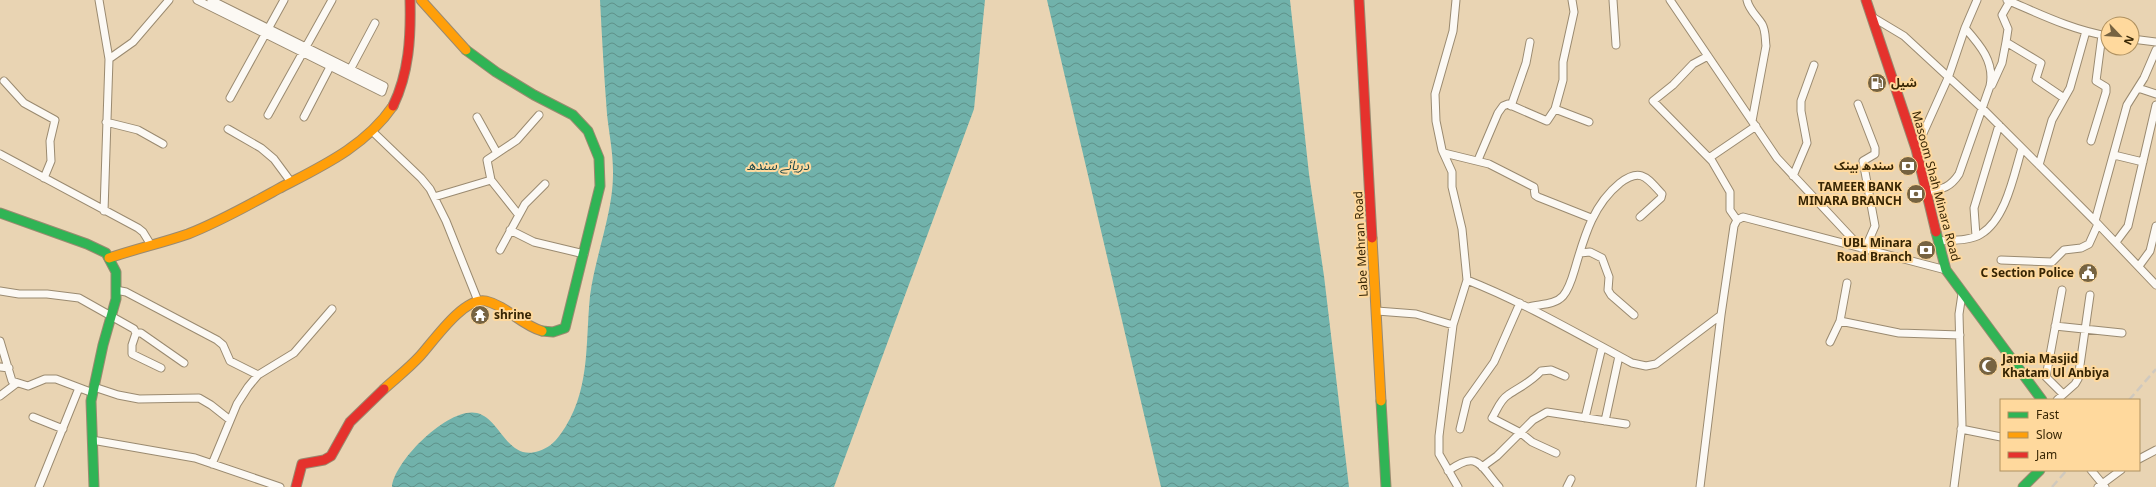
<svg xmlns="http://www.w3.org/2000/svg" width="2156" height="487" font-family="'Noto Sans','Noto Sans Arabic',sans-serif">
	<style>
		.water { fill: url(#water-waves) }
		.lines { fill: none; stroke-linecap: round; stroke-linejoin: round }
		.street-casing { stroke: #9a8a70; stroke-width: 9 }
		.fast-casing { stroke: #9a8a70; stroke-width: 11 }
		.slow-casing { stroke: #9a8a70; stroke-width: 11 }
		.jam-casing { stroke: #9a8a70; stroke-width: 11 }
		.street { stroke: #fcf9f4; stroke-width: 7 }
		.fast { stroke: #30b455; stroke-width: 9 }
		.slow { stroke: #ff9f0a; stroke-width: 9 }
		.jam { stroke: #e5322d; stroke-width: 9 }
		.rail { stroke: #d0c9be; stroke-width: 2.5; stroke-dasharray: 8 4; stroke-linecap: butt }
		.labels { text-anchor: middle; stroke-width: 4; stroke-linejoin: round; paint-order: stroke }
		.poi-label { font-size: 12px; font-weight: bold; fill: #382604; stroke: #ffd99d; text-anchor: end }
		.street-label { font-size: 12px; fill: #382604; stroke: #ffd99d }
		.water-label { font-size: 13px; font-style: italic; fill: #1e4a4c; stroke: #ffd99d }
	</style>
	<defs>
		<pattern id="water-waves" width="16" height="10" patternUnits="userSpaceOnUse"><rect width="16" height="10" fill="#71b2ab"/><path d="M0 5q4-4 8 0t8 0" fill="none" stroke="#5e9189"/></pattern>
	</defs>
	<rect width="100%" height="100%" fill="#e9d4b3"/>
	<path class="water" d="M600 0H985L974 109 834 487H392C394 461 449 406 477 413 501 419 507 462 539 451 548 448 554 443 560 435 591 392 585 346 590 296 595 256 614 211 613 171 613 152 609 133 607 114 604 76 602 38 600 0Z
		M1047 0H1290L1309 174 1324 276 1349 487H1161Z"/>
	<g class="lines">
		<defs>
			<path id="street" d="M99 0 109 59 104 211
				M197 0 382 92 384 86 211 0
				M1456 0 1453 31 1435 94 1436 121 1442 150 1452 172V187L1462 229 1467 280 1453 325 1439 436V454L1458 487
				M1572 0 1574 12 1563 62V80L1555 109 1589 122
				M1613 0 1616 45
				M1670 0 1777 158 1861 248
				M1747 0C1749 10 1757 16 1762 24 1766 31 1765 39 1766 46L1752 121
				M2007 0C2040 14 2072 30 2108 36
				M2010 1 2002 15 2008 29 2006 42 2041 63 2036 79 2064 98
				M1874 18 1904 36 1983 109 2095 221 2156 285
				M2132 39 2156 42
				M1708 56 1693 64 1673 85 1653 101 1712 161 1730 192V210L1737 220
				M109 59 133 42 169 0
				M350 70 375 23
				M4 81 24 103 55 120 50 141 51 161 44 178
				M1992 85 2002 63 2006 42
				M2138 88 2156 94
				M230 98 284 0
				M1858 104 1875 148V154L1863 161 1875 226 1865 249
				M1511 106 1526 63 1530 42
				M268 115 332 0
				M304 117 332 63
				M477 117 497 153
				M106 122 138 130 163 144
				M228 129 261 148 274 159 291 182
				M372 131 421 178 430 189 446 221 478 301
				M2091 141 2106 92V87L2096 81 2102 35
				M1916 149 1948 78 1965 28 1977 0
				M1444 153 1489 164 1534 187 1535 195 1538 197 1591 218
				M0 154 138 228 143 232 151 245
				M2114 155 2143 162
				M1709 158 1756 126
				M1478 160 1498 113 1503 106 1508 104 1547 121 1555 109
				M2039 165 2052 120 2070 88 2086 31
				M1793 176 1807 143 1801 111V101L1814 65
				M1926 192C1942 189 1950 188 1959 174L1990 86C1995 62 1980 45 1965 28
				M434 197 491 180
				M518 214 491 180 487 160 517 140 539 115
				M2095 221 2127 105 2144 78 2156 50
				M510 230 534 242 584 254
				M1976 236 1974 208 1999 125
				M1939 241C1952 240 1970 241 1981 234 2006 219 2014 174 2022 148
				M2116 242 2128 226 2156 105
				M500 250 525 204 545 184
				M1580 253 1590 252 1602 258 1609 277 1608 290 1611 295 1634 315
				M2001 260 2052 262 2064 250 2081 248 2089 244 2098 224
				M2139 266 2150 251 2156 226
				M1467 280C1525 303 1578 334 1632 363L1646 366 1656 364 1721 315 1734 226 1737 220 1743 217 1946 270
				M116 290 126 292 217 340 223 345 230 361 258 375
				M2062 290 2046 377 2063 394
				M0 291 19 294H47L79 298 134 329 136 333 132 345V354L161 368
				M1529 307C1540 304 1555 305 1563 296 1570 288 1573 275 1576 265 1585 234 1594 204 1620 183 1641 167 1647 178 1662 194L1661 198 1640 217
				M1377 311 1416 314 1453 325
				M1840 321 1899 333 1960 335
				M2055 326 2122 333
				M136 333H141L184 363
				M0 341 12 381 28 386 45 379H56L93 393
				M1830 342 1840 321 1847 283
				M0 367 9 368
				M94 387 118 395 139 399 199 398 211 405 230 420
				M0 396 17 383
				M2057 400 2075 384 2078 379 2090 295
				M33 417 63 429
				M1585 418 1602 347
				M1605 421 1619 356
				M1460 429 1467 400 1494 362 1520 303
				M1961 429 2001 437
				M92 440 195 458 280 487
				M1556 453 1532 442 1521 433 1492 418C1497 410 1500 400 1508 395 1521 386 1530 383 1541 371L1551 370 1565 376
				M2139 459 2156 450
				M212 464 237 404 248 387 258 375 294 353 332 309
				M1482 467 1497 456 1533 420 1547 412 1626 424
				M2091 470 2105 487
				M1448 471C1478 450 1479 464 1499 487
				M39 487 79 388
				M1567 487 1571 479
				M1700 487 1721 315
				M1954 487 1962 425 1959 314 1962 294
				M2098 487 2121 470"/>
			<path id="fast" d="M466 50 496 72 534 95 573 115 588 131 599 158 600 186 565 328 553 332 542 331
				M0 213 87 244 106 253 116 272V299L103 345 91 401 94 487
				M1936 232 1946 270 2042 400
				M1381 401 1386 487
				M2023 487 2040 470"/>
			<path id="slow" d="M421 0 466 50
				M1372 238 1381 401
				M109 258C135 249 162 243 188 234 219 222 249 205 278 189 320 167 365 147 393 106
				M384 389C396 378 409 368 420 356 433 342 464 296 486 301 507 306 521 325 542 331"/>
			<path id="jam" d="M1359 0 1372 238
				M1866 0 1916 149 1936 232
				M393 106C409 73 411 37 410 0
				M296 487 302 464 324 460 331 456 350 422 384 389"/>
		</defs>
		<use href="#street" class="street-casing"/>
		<use href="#fast" class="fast-casing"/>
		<use href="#slow" class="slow-casing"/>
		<use href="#jam" class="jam-casing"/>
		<use href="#street" class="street"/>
		<use href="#fast" class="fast"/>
		<use href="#slow" class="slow"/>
		<use href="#jam" class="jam"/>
		<path class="rail" d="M2129 400 2156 369
			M2052 487 2067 470"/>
	</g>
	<defs>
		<symbol id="fuel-disc" viewBox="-11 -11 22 22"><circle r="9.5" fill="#766341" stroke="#ffd99d"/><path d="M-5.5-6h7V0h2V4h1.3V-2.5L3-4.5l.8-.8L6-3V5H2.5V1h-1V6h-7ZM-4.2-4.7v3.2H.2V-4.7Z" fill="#fff"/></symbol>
		<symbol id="bank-disc" viewBox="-11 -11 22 22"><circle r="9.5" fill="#766341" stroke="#ffd99d"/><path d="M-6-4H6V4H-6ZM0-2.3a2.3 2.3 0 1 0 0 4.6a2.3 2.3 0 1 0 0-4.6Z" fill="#fff"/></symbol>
		<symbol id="civic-disc" viewBox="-11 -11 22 22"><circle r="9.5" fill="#766341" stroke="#ffd99d"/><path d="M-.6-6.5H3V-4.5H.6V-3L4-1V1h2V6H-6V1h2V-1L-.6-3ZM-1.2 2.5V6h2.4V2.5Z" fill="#fff"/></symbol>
		<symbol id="temple-disc" viewBox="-11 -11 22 22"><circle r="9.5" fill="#766341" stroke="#ffd99d"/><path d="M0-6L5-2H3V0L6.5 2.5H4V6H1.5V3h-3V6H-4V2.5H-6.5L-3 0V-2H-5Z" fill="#fff"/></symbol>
		<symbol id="mosque-disc" viewBox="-11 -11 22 22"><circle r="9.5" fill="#766341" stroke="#ffd99d"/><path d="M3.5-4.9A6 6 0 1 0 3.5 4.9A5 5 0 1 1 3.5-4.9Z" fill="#fff"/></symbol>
	</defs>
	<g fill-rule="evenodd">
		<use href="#fuel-disc" x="1866" y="72" width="22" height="22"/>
		<use href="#bank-disc" x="1897" y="155" width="22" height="22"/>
		<use href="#bank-disc" x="1905" y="183" width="22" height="22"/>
		<use href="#bank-disc" x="1915" y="239" width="22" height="22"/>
		<use href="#civic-disc" x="2077" y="262" width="22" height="22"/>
		<use href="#temple-disc" x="469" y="304" width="22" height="22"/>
		<use href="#mosque-disc" x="1977" y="355" width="22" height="22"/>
	</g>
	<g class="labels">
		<g class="poi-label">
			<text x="1891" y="87" text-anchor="start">شیل</text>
			<text x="1894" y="170">سندھ بینک</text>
			<text x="1902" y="191">TAMEER BANK<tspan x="1902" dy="14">MINARA BRANCH</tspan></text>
			<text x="1912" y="247">UBL Minara<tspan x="1912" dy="14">Road Branch</tspan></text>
			<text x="2074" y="277">C Section Police</text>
			<text x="494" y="319" text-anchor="start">shrine</text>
			<text x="2002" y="363" text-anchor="start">Jamia Masjid<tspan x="2002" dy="14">Khatam Ul Anbiya</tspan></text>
		</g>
		<g class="street-label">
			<text transform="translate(1936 186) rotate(75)" y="4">Masoom Shah Minara Road</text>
			<text transform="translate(1361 244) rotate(-93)" y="4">Labe Mehran Road</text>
		</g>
		<g class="water-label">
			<text x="778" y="170">دریائے سندھ</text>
		</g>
	</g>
	<rect x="2000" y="399" width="140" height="72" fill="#ffd99d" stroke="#af9160"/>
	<rect x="2008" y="412" width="20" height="6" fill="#30b455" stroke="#af9160"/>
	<text x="2036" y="419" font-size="12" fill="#382604">Fast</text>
	<rect x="2008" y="432" width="20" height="6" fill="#ff9f0a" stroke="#af9160"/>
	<text x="2036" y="439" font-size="12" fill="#382604">Slow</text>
	<rect x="2008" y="452" width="20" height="6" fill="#e5322d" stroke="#af9160"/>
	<text x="2036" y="459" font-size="12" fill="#382604">Jam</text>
	<g transform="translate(2120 36) rotate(115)"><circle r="19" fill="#ffd99d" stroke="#af9160"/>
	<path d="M0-3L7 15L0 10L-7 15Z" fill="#766341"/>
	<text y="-6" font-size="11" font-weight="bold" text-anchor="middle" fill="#382604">N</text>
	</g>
</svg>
